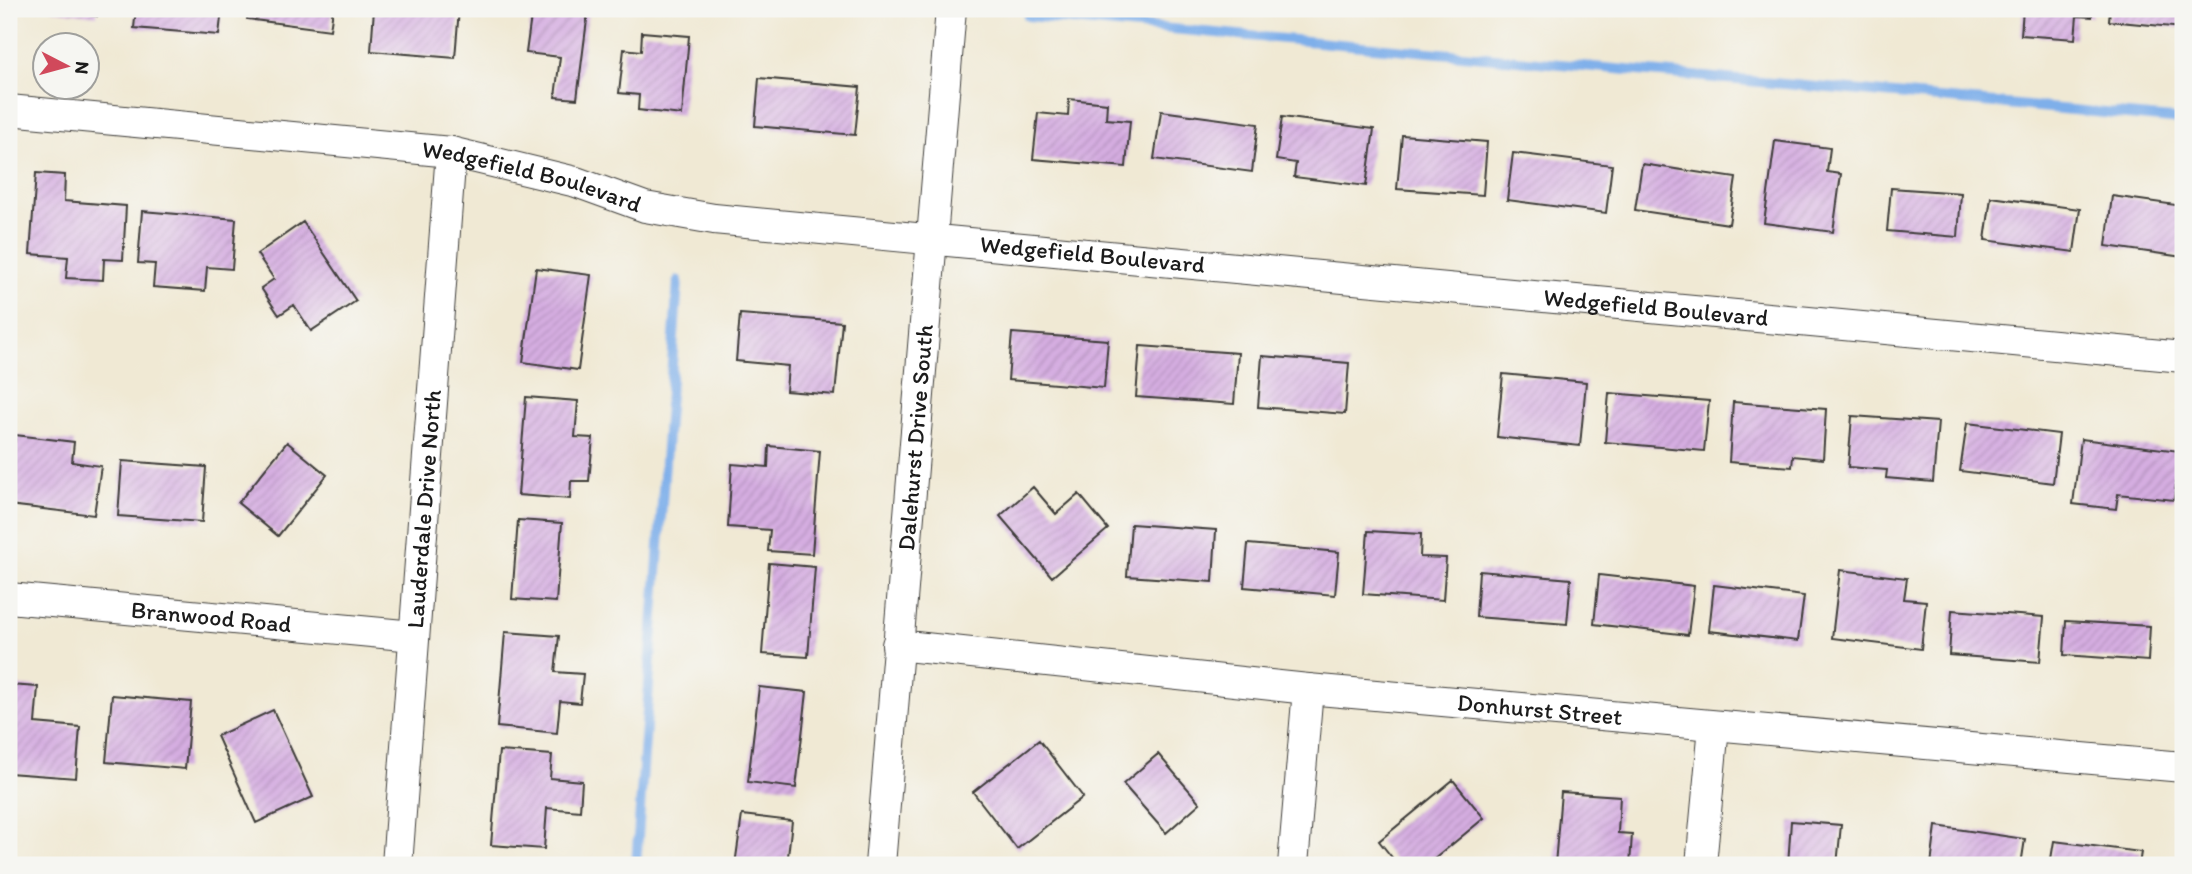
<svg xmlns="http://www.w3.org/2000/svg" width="2192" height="874" font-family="Itim,sans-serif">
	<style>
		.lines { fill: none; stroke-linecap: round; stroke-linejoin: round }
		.stream { stroke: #7eafea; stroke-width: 10 }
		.building { fill: url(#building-hatch) }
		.minor-casing { stroke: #3c3b38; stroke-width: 32 }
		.minor { stroke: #fff; stroke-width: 30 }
		.labels { text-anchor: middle; stroke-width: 6; stroke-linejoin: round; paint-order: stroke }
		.street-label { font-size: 24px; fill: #1c1c1c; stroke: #f6f6f2 }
	</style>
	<defs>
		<pattern id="building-hatch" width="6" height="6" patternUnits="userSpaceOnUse" patternTransform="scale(1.75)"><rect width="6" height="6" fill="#d5ade1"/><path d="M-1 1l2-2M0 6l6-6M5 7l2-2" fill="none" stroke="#b694c0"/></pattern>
	</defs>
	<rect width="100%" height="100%" fill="#f6f6f2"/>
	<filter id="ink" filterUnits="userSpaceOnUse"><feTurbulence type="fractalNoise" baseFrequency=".0143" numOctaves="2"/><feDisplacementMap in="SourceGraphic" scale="14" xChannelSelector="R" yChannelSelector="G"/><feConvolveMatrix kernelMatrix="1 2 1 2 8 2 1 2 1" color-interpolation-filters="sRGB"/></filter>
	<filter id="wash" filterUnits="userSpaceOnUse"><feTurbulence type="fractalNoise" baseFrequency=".00686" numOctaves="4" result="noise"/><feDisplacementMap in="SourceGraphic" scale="28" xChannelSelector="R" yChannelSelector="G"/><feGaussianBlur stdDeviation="1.57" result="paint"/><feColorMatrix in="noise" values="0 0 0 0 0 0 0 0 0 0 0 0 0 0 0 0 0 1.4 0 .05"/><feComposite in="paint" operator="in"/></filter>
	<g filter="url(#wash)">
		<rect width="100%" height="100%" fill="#f0e9d4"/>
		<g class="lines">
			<path class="stream" d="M1028 16 2183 120
				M636 865 678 281"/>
		</g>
		<g id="blocks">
			<path class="building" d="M52 9H97V16L52 10Z
				M136 9H222L219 35 134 28Z
				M248 9H333L330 30 247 19Z
				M374 9H459L455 58 371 51Z
				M532 9H567L588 12 577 99 555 97 560 57 526 53Z
				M2023 9H2092V17L2077 16 2075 39 2021 35Z
				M2110 9H2183V28L2109 21Z
				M642 32 689 36 682 115 638 110 639 95 619 93 624 49 641 51Z
				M759 78 860 87 855 135 755 126Z
				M1069 99 1107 103 1106 119 1130 121 1126 167 1033 159 1038 113 1068 116Z
				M1161 111 1258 124 1252 172 1154 159Z
				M1282 117 1374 129 1366 186 1294 177 1296 163 1276 160Z
				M1402 135 1487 142 1483 195 1397 189Z
				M1775 141 1830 148 1827 172 1841 174 1833 232 1764 223Z
				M1513 153 1612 165 1606 213 1507 200Z
				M1642 164 1736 178 1729 224 1635 210Z
				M36 173 65 175 64 201 126 206 123 260 104 259 103 280 66 278 68 257 30 254Z
				M1891 188 1961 193 1958 237 1887 231Z
				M2112 196 2183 206V257L2106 246Z
				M1991 197 2080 209 2074 252 1985 240Z
				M142 211 236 219 232 269 207 267 205 291 153 287 155 264 138 263Z
				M303 222 356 301 311 331 294 305 279 315 261 288 274 279 257 254Z
				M536 268 591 275 578 370 523 362Z
				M740 314 842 322 835 395 786 391 788 366 736 361Z
				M1012 333 1108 340 1104 388 1008 380Z
				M1140 346 1238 353 1234 404 1136 397Z
				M1262 356 1349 363 1345 414 1258 407Z
				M1503 374 1586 382 1580 446 1497 437Z
				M1609 393 1709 401 1704 451 1605 442Z
				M526 397 578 401 575 437 593 438 589 481H571L570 499 518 495Z
				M1733 402 1826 409 1823 459 1793 456 1792 467 1729 462Z
				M1852 416 1938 422 1933 482 1886 478 1887 470 1848 467Z
				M1967 423 2059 434 2053 483 1960 471Z
				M15 435 74 442 72 462 101 466 94 515 9 505V486Z
				M2081 439 2180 451 2174 500 2118 494 2116 509 2073 504Z
				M287 442 327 475 278 536 238 503Z
				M769 446 820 451 812 554 768 551 770 530 728 527 732 464 768 467Z
				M122 461 206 467 202 522 118 516Z
				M1033 487 1056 514 1079 494 1108 529 1052 577 1000 516Z
				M518 520 562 523 556 602 512 599Z
				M1131 524 1216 530 1213 582 1127 576Z
				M1368 531 1421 534 1420 557 1446 558 1443 600 1363 594Z
				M1248 544 1339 552 1335 595 1244 587Z
				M769 563 815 567 808 657 762 654Z
				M1840 570 1907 578 1904 599 1926 601 1921 649 1832 638Z
				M1479 571 1571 579 1567 624 1476 617Z
				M1599 575 1694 586 1688 635 1594 624Z
				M1714 585 1804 596 1798 641 1709 631Z
				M1952 610 2044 617 2040 662 1949 655Z
				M2066 621 2150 626 2148 661 2064 655Z
				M505 632 559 636 555 672 583 674 580 703 560 701 557 733 497 727Z
				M9 685 38 687 35 723 80 727 76 778 9 773Z
				M759 687 807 692 796 788 748 782Z
				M112 695 191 702 185 769 106 762Z
				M273 710 313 797 256 823 217 736Z
				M1039 740 1083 797 1017 849 973 792Z
				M499 751 552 755 550 778 582 781 580 811 547 808 544 849 491 845Z
				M1158 754 1200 803 1166 833 1123 784Z
				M1453 780 1484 818 1427 865H1398L1379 841Z
				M1561 792 1620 796 1618 833 1632 834 1630 865H1555Z
				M742 815 792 821 787 865H735Z
				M1791 821 1841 825 1837 865H1788Z
				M1936 826 2025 839 2021 865H1931Z
				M2054 841 2141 852 2139 865H2050Z"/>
		</g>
	</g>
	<g filter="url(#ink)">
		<use href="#blocks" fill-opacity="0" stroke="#3c3b38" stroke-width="2"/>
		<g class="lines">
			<defs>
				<g id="minor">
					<path id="s1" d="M9 110 451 152 576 182 645 207 714 219 2183 357"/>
					<path id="s2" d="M9 598 414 636"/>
					<path id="s3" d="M897 645 1308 689 2183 767"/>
					<path id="s4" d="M397 865 451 152"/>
					<path id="s5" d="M880 865 951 9"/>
					<path d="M1293 865 1308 689"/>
					<path d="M1701 865 1714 726"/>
				</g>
			</defs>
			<use href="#minor" class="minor-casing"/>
			<use href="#minor" class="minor"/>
		</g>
	</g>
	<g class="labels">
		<g class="street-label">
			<text dy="8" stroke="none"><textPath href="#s1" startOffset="528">Wedgefield Boulevard</textPath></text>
			<text dy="8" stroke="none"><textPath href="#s1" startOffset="1096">Wedgefield Boulevard</textPath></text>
			<text dy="8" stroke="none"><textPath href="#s1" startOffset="1662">Wedgefield Boulevard</textPath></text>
			<text dy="8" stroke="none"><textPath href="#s5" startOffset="429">Dalehurst Drive South</textPath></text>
			<text dy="8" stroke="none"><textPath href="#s4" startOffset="357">Lauderdale Drive North</textPath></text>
			<text dy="8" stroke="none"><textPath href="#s2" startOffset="203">Branwood Road</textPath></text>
			<text dy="8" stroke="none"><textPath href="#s3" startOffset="646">Donhurst Street</textPath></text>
		</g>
	</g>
	<rect width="2192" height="874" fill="none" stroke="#f6f6f2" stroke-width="35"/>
	<g transform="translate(66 66) rotate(96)"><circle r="33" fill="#f6f6f2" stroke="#9f9f9c" stroke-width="2"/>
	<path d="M0-5L12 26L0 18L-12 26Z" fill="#d1495b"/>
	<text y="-10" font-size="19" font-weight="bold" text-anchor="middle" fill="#1c1c1c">N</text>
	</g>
</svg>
